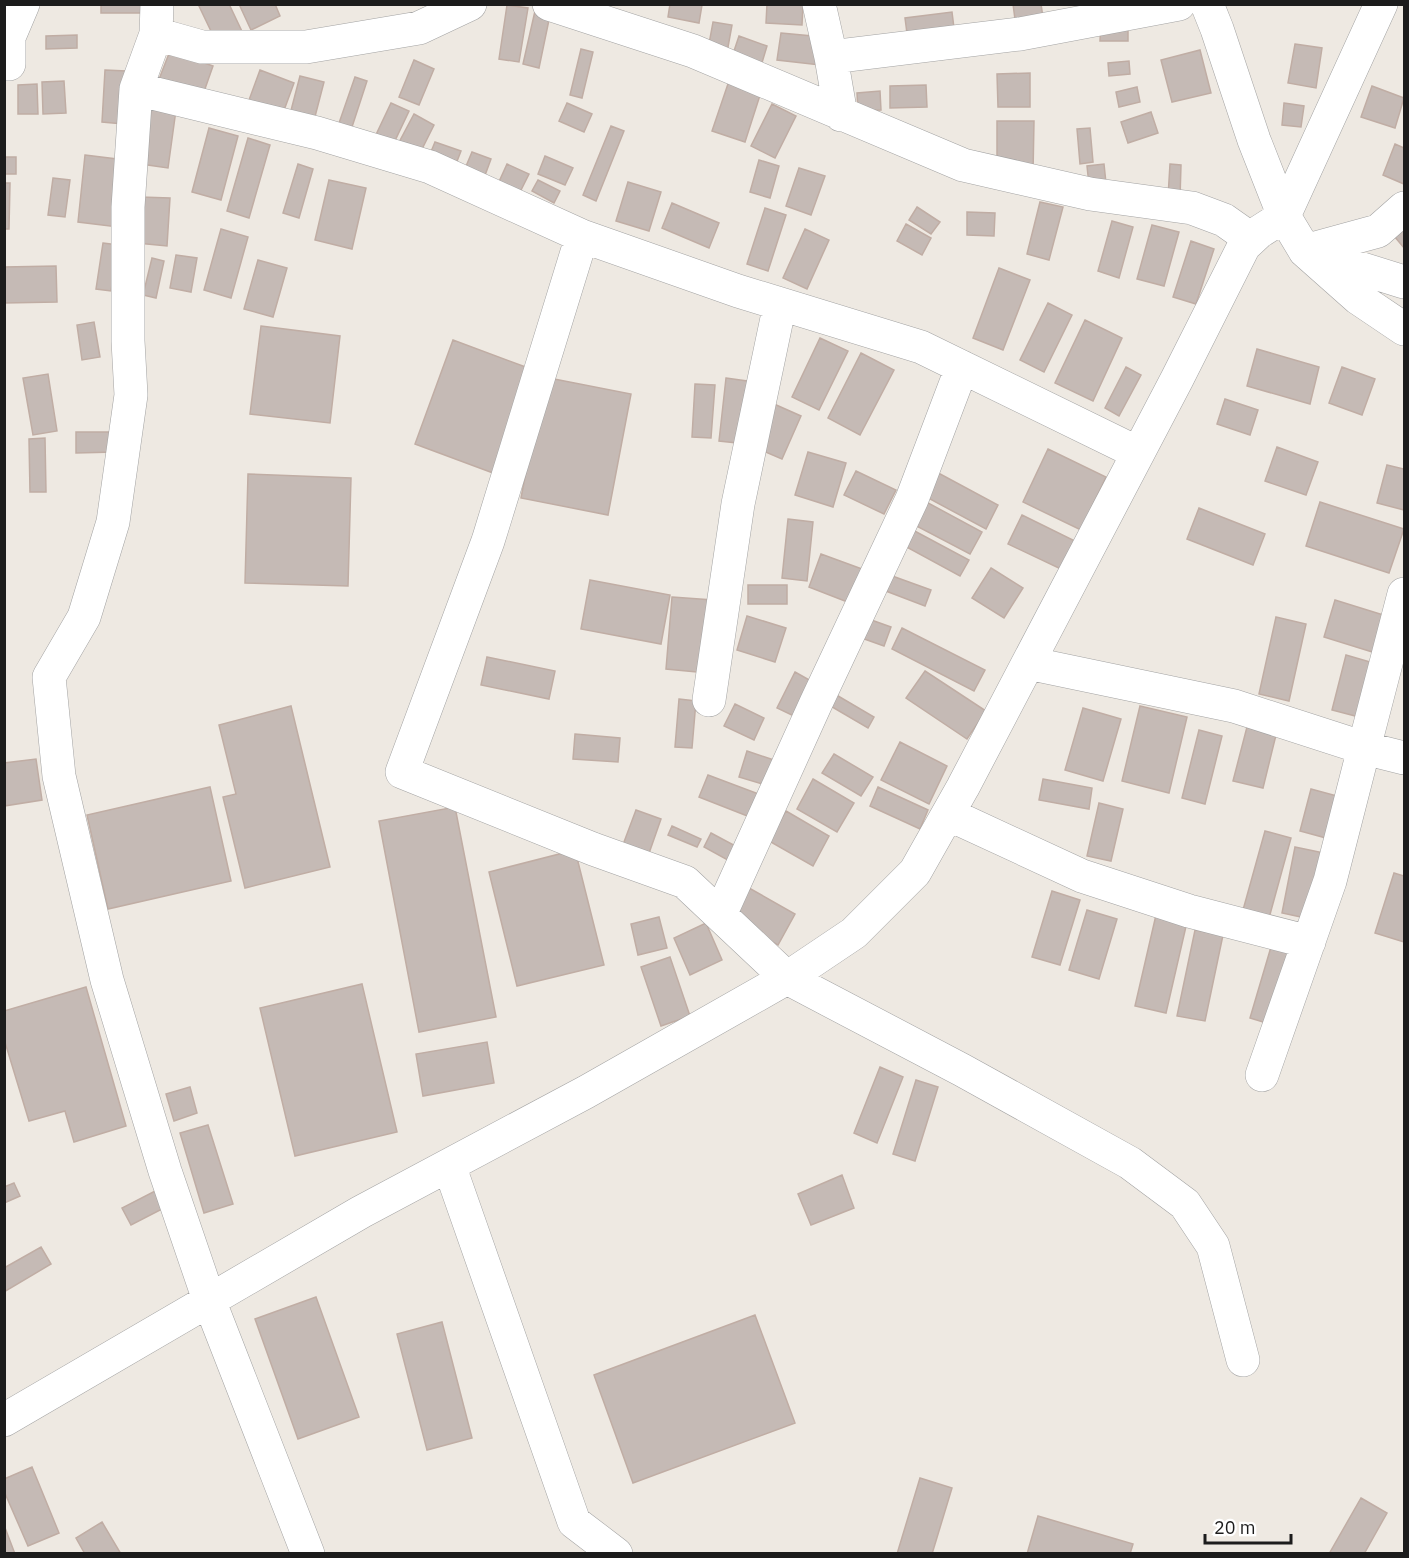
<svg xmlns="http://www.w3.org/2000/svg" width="1409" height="1558" font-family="'IBM Plex Sans',sans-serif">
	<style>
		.building { fill: #c5bab5; stroke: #c0ada4; stroke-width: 1.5 }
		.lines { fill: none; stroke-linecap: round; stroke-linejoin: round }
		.minor-casing { stroke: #a3a3a3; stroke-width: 34 }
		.minor { stroke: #fff; stroke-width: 33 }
	</style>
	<rect width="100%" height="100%" fill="#eee9e2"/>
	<path class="building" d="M101 4H141V13H101Z
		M198 4H229L247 42 222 54Z
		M239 4H275L280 16 251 30Z
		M670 4 702 5 699 23 668 17Z
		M767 4H803L802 25 766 23Z
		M1013 4H1041L1044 24 1016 27Z
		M507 5 528 8 519 62 499 59Z
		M535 11 550 15 539 68 523 64Z
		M952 12 955 36 908 41 905 18Z
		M1101 21H1128V41H1100Z
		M713 22 732 25 726 58 707 55Z
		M781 33 823 37 820 65 777 60Z
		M77 35V48L46 49V36Z
		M739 36 767 46 758 76 729 66Z
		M1295 44 1322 48 1316 88 1288 83Z
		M581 49 593 52 582 98 570 95Z
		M1200 50 1211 93 1172 102 1161 60Z
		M170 51 213 66 200 103 156 87Z
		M414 60 434 69 419 105 399 97Z
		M1129 61 1130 74 1109 76 1108 63Z
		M105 70 126 71 123 124 102 122Z
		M260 70 294 83 279 124 245 111Z
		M1030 73V107H998L997 74Z
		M300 76 324 82 312 128 288 122Z
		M355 77 367 81 351 130 338 126Z
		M730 78 762 89 745 142 712 131Z
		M64 81 66 113 43 114 42 82Z
		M37 84 38 114H18V85Z
		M926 85 927 107 890 108V86Z
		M1372 86 1404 98 1395 128 1361 117Z
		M1137 87 1140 102 1119 107 1116 92Z
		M880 91 881 110 858 111 857 93Z
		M391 103 409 111 392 147 374 139Z
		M567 103 592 114 584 132 559 121Z
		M1284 103 1304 106 1301 127 1282 125Z
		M772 104 796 116 775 158 751 146Z
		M149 107 176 110 168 168 141 164Z
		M1151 112 1158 133 1128 143 1121 122Z
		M414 114 434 125 417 159 396 148Z
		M997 121H1034L1033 174 997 156Z
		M611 126 624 131 596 201 583 195Z
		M209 128 238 136 221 200 192 192Z
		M1090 128 1093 162 1080 164 1077 129Z
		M248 138 270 145 249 218 227 211Z
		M435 142 461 151 454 169 428 159Z
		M1395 144 1404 148V184L1383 175Z
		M472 152 491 159 484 178 464 171Z
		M85 155 125 160 118 227 78 222Z
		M545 156 573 168 565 185 538 174Z
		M4 157H16V174H4Z
		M759 160 779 166 770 198 750 192Z
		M298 164 313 169 299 218 283 213Z
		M507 164 529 174 519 194 498 184Z
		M1104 164 1106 183 1089 185 1087 166Z
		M1170 164 1181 165 1180 198 1168 197Z
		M799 168 825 176 811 215 786 206Z
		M53 178 70 180 65 217 48 215Z
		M329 180 366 188 352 249 315 240Z
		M538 180 560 191 554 203 532 191Z
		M628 182 661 192 649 231 616 221Z
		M4 183H10L9 229H4Z
		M140 197 170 198 167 246 137 243Z
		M1040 202 1063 207 1049 260 1027 254Z
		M672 203 719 223 709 248 662 228Z
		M917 207 940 222 931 234 909 220Z
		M765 208 786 215 768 271 747 264Z
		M967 212 995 213 994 236 967 235Z
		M1112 221 1133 227 1119 278 1098 271Z
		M906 224 931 238 922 255 897 241Z
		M1152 225 1179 232 1164 286 1137 279Z
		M221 229 248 237 231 298 204 290Z
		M805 229 829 240 807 289 783 278Z
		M1404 229V248L1395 237Z
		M1191 241 1214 249 1196 304 1173 297Z
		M103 243 118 245 111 291 96 289Z
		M176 255 197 258 191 292 170 288Z
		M152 258 164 261 156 298 143 295Z
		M258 260 287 268 273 317 244 309Z
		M56 266 57 302 4 303V267Z
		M999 268 1030 280 1003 350 973 338Z
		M1048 303 1072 315 1044 372 1020 360Z
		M1085 320 1122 338 1093 401 1055 383Z
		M94 322 100 357 82 360 77 325Z
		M261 326 340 336 330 423 250 414Z
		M820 338 848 351 819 410 792 397Z
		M453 340 531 369 493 473 415 444Z
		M1257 349 1319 367 1310 404 1247 386Z
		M861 353 894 370 860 435 828 418Z
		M1126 367 1141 375 1119 416 1105 408Z
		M1342 367 1375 379 1362 415 1329 403Z
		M48 374 57 431 33 435 23 378Z
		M544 377 631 394 608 515 521 498Z
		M726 378 754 382 746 444 719 441Z
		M695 384 715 385 711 438 692 437Z
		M1225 399 1258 410 1250 435 1217 424Z
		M774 404 801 416 782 459 756 448Z
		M76 432H115V452L76 453Z
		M45 438 46 492H30L29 439Z
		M1277 447 1318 462 1306 495 1265 481Z
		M1048 449 1106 477 1081 530 1023 502Z
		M808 452 846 463 833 507 795 495Z
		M1387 465 1404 469V510L1377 503Z
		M929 468 998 505 986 529 917 492Z
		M856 471 896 490 884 514 844 495Z
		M248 474 351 478 348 586 245 583Z
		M917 497 982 532 970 554 905 520Z
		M1320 502 1404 529 1389 573 1306 546Z
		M1199 508 1265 534 1253 565 1187 539Z
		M1022 515 1077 542 1063 570 1008 544Z
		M788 519 813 522 807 581 782 578Z
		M909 528 969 560 960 576 901 544Z
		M821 554 862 569 850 603 809 587Z
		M991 568 1023 588 1004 618 972 598Z
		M884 573 931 590 925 606 878 588Z
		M590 580 670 595 661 644 581 629Z
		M748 585H787V604H748Z
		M672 597 713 600 707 673 666 669Z
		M1335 600 1393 618 1382 655 1324 637Z
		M747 616 786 628 775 662 737 650Z
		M863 617 891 627 884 646 856 636Z
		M1276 617 1306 624 1289 701 1259 694Z
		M902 628 985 670 974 691 892 649Z
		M1346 655 1377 664 1363 718 1332 710Z
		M487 657 555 671 549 699 481 685Z
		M925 671 986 711 967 739 906 698Z
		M795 672 813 682 796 717 777 708Z
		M833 693 874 717 868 728 827 704Z
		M679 699 696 701 692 748 675 747Z
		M735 704 764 718 754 740 724 726Z
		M291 706 330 867 245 888 223 797 236 794 219 725Z
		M1140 706 1187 717 1169 793 1122 781Z
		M1083 708 1121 719 1103 781 1065 770Z
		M1247 727 1276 735 1263 788 1233 781Z
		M1199 730 1222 736 1205 804 1182 798Z
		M575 734 620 738 618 762 573 759Z
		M900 742 947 766 929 804 881 780Z
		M747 751 780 762 772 787 739 777Z
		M834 754 873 777 861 796 822 773Z
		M36 759 42 800 4 806V763Z
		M708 775 764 796 755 819 699 797Z
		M813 779 854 803 837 832 797 809Z
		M1043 779 1092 788 1089 809 1039 800Z
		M210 787 231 881 108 909 87 815Z
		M878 787 928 810 920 829 870 806Z
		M1311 789 1337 796 1326 838 1300 831Z
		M1099 803 1123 809 1111 861 1087 856Z
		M455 807 496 1017 419 1032 379 821Z
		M636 810 661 819 647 859 621 850Z
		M786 811 829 836 813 866 769 841Z
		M672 826 701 839 697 847 668 835Z
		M1265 831 1291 838 1269 918 1243 910Z
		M711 833 743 850 735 864 704 847Z
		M1295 847 1329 854 1315 920 1282 913Z
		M575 850 604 965 517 986 489 872Z
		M1394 873 1404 876V942L1375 933Z
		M749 888 795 914 778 945 731 919Z
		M1052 891 1080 900 1060 965 1032 957Z
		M1087 910 1117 919 1099 979 1069 970Z
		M1156 915 1187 922 1166 1013 1135 1006Z
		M659 917 667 948 638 955 631 924Z
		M706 923 722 960 690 975 674 938Z
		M1195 930 1223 935 1205 1021 1177 1016Z
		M1271 947 1296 954 1276 1026 1250 1018Z
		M670 957 690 1016 661 1026 641 967Z
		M362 984 397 1132 295 1156 260 1008Z
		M86 987 126 1126 74 1142 65 1111 29 1121 4 1039V1011Z
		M487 1042 494 1083 423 1096 416 1054Z
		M880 1067 903 1077 877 1143 854 1133Z
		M916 1080 938 1087 915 1161 893 1154Z
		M190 1087 197 1113 174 1121 166 1094Z
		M208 1125 233 1204 204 1213 180 1133Z
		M842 1175 854 1208 811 1225 798 1194Z
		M14 1183 20 1196 4 1203V1187Z
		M159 1189 168 1206 131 1225 122 1208Z
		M41 1247 51 1264 4 1292V1268Z
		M316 1297 359 1417 298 1439 255 1319Z
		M755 1315 795 1423 633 1483 594 1375Z
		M442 1322 472 1438 427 1450 397 1334Z
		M32 1467 59 1533 28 1546 4 1491V1479Z
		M920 1478 952 1488 932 1554H897Z
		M1361 1498 1387 1513 1364 1554H1329Z
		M1038 1516 1133 1544 1130 1554H1027Z
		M102 1522 121 1554H85L76 1538Z
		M4 1525 15 1554H4Z"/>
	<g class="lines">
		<defs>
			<path id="minor" d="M157 4 156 34 136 89 317 133 430 167 582 236
				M549 4 693 51 963 165 1090 194 1192 208 1224 220 1251 239
				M819 4 831 57 841 115
				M1207 4 1217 29 1254 140 1276 196 1284 216 1305 251 1358 298 1404 329
				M156 34 202 47H306L419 28 470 4
				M831 57 1020 34 1179 4
				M4 64H9V37L23 4
				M136 89 128 207V341L131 395 113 522 84 617 49 677 59 776 107 980 165 1171 209 1300 308 1554
				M1404 208 1378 231 1305 251 1404 282
				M1138 453 921 347 738 291 582 236 488 541 402 772 593 849 685 882 787 978 962 1070 1130 1163 1185 1204 1213 1246 1243 1360
				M1404 594 1364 748 1404 758
				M1028 663 1234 706 1364 748 1330 881 1262 1075
				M709 700 738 504 780 304
				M948 814 1082 876 1189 911 1309 942
				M720 915 816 703 912 499 962 367
				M449 1165 574 1522 616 1554
				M4 1420 361 1212 586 1092 787 978 854 933 915 872 963 787 1177 379 1244 246 1259 232 1284 216 1381 4"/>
		</defs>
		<use href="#minor" class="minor-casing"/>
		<use href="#minor" class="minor"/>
	</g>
	<rect width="1409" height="1558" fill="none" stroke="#1c1c1c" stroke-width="12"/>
	<path d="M1205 1534v9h86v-9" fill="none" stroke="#1c1c1c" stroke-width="3"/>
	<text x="1214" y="1534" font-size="18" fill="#1c1c1c" stroke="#ffffff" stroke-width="4.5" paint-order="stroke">20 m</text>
</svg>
